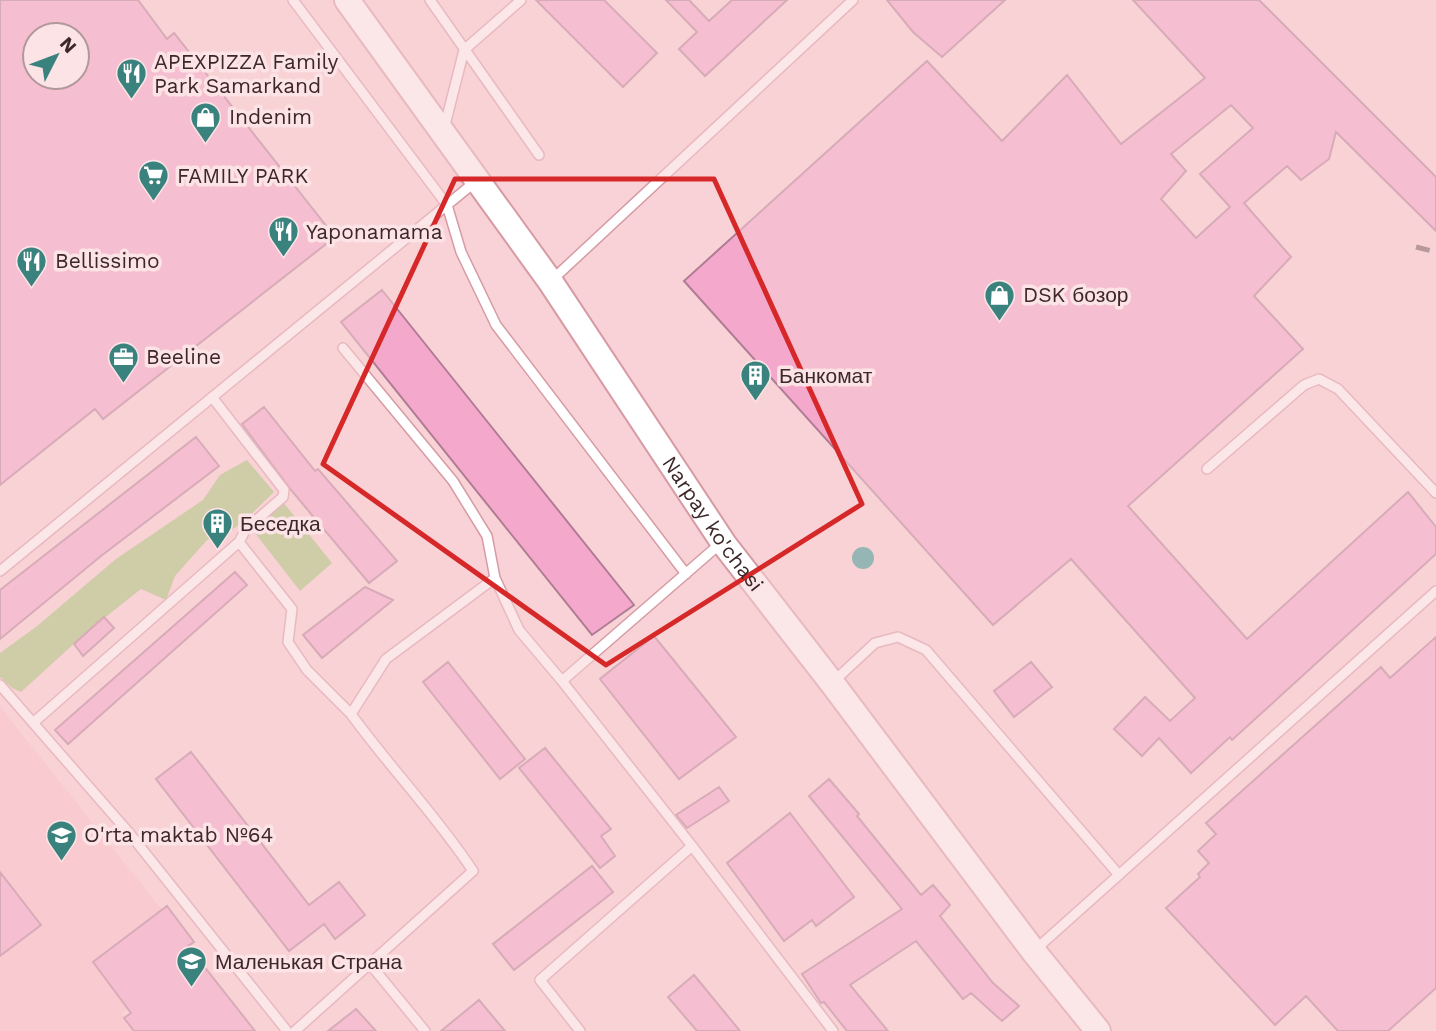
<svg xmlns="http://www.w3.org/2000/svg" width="1436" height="1031" font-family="'Work Sans',sans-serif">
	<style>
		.built { fill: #fac2c9 }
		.green { fill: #9dc571 }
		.water { fill: #1e958f }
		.building { fill: #f4a9cc; stroke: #b07c94; stroke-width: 2; fill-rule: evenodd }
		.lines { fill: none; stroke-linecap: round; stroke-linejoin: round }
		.service-casing { stroke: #d69ba4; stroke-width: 12 }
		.secondary-casing { stroke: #d69ba4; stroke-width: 28 }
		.service { stroke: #fff; stroke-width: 9 }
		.secondary { stroke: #fff; stroke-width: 24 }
		.rail { stroke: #6e5357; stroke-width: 5; stroke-dasharray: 14 7; stroke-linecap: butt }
		.marked { fill: none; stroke: #d62828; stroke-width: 5; stroke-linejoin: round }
		.labels { text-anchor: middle; stroke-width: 7; stroke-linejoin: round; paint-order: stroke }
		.poi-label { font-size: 21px; fill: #3e272b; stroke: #fce3e6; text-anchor: start }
		.street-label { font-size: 21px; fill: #3e272b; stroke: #fce3e6 }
	</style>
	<rect width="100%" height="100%" fill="#f8d2d6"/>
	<path class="built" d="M0 707 198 955 121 1014 134 1031H0Z"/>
	<path class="green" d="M247 460 274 492 242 523 222 536 207 540 175 576 166 600 141 589 89 630 21 692 12 688 0 677V653L36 627 116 559 203 500 220 475Z
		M283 502 332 563 300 591 251 528Z"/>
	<path class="water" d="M852 558a11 11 0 1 1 22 0a11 11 0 1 1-22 0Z"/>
	<path class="building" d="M0 0H138L167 39 174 33 335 237 103 419 95 409 0 485ZM35 35H77V77H35Z
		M536 0H604L657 53 623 87Z
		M666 0H689L709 21 732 0H787L705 76 679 49 697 32Z
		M887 0H1005L942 57 913 32Z
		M1133 0H1259L1436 177V231L1336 132 1329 159 1301 180 1287 166 1244 203 1291 257 1254 296 1303 349 1128 506 1247 639 1408 492 1436 527V554L1232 740 1230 737 1191 773 1159 738 1142 756 1114 729 1145 697 1170 721 1195 698 1071 559 993 625 684 281 927 61 1002 141 1067 75 1121 144 1205 78ZM1231 105 1253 128 1200 174 1230 207 1196 238 1161 199 1186 171 1171 154Z
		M382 290 634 605 592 635 341 322Z
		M264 407 315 471 318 469 397 561 369 583 291 490 242 424Z
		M196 437 219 466 101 556 0 639V590Z
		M235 572 247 585 68 744 55 730Z
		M365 587 393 600 322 658 303 635Z
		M104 617 114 628 83 656 74 644Z
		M654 636 736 737 679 779 600 679Z
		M1436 637V988L1388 1031H1338L1306 996 1275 1025 1166 908 1200 877 1198 874 1209 863 1198 851 1216 834 1206 823 1381 667 1390 678Z
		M448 662 525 759 500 779 423 682Z
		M1031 662 1052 687 1014 717 994 691Z
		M545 748 611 829 601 836 615 856 600 868 519 768Z
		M191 752 309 905 339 882 365 915 335 939 324 924 289 951 156 779Z
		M829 779 859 814 857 816 921 895 933 885 950 905 940 916 993 983 1019 1006 1002 1021 971 993 963 999 916 941 850 985 888 1031H847L824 1002 821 1003 802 974 902 909 809 796Z
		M719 787 729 801 687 828 676 815Z
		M790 813 854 897 816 926 812 920 784 941 727 863Z
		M592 866 613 892 514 970 493 944Z
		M0 872 41 925 0 956Z
		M167 906 194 942 188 946 255 1031H134L124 1018 131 1013 93 962Z
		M694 975 740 1031H697L668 997Z
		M479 1000 505 1031H441Z
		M356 1009 376 1031H328Z"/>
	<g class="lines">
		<defs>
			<path id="service" d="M293 0 447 205 461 252 496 325 686 574
				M430 0 539 155
				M444 129 464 50 521 0
				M552 280 853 0
				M343 348 453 481 487 536 495 578
				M212 397 284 490 283 497 246 529 239 542
				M1207 469 1304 385 1319 379 1338 389 1436 493
				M0 571 475 182
				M562 681 692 846 540 980 580 1031
				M833 682 875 643 898 637 926 650 1119 875
				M0 685 130 834 287 1031
				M33 723 239 542 292 609 288 642 307 670 351 714
				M692 846 833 1031
				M1035 950 1436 591
				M370 964 425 1031
				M295 1031 473 871C436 815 391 769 351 714L386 659 495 578 519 630 562 681 721 543"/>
			<g id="secondary">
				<path id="s1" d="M347 0 550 281 724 544 832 683 1034 952 1098 1031"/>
			</g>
		</defs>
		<use href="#service" class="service-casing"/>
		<use href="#secondary" class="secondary-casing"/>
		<use href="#service" class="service"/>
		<use href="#secondary" class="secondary"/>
		<path class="rail" d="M1416 247 1436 252"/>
	</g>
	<path d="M0 0H1436V1031H0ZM455 179H714L862 504 606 665 323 464Z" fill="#f8d2d6" fill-opacity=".55" fill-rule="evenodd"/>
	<path class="marked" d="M455 179H714L862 504 606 665 323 464Z"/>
	<defs>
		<symbol id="restaurant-pin" viewBox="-11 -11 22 30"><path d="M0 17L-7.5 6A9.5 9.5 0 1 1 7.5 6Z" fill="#3a827d" stroke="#fce3e6"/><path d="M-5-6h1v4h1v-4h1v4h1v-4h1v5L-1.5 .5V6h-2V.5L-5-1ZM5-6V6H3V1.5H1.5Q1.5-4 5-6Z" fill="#fff"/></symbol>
		<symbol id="shop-pin" viewBox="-11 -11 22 30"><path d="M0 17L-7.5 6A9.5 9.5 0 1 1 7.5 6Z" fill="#3a827d" stroke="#fce3e6"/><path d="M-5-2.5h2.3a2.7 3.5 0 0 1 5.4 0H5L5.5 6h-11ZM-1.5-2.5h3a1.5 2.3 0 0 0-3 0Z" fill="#fff"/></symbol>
		<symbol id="supermarket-pin" viewBox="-11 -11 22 30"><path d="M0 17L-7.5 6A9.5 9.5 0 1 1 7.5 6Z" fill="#3a827d" stroke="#fce3e6"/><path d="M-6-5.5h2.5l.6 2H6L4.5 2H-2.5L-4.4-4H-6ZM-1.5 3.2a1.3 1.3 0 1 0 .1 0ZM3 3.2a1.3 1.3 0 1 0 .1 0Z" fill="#fff"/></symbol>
		<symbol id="office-pin" viewBox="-11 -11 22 30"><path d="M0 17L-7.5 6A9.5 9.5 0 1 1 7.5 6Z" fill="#3a827d" stroke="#fce3e6"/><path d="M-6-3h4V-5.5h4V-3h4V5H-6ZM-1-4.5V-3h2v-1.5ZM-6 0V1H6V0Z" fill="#fff"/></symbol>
		<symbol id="building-pin" viewBox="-11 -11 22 30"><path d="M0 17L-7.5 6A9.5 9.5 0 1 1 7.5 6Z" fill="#3a827d" stroke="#fce3e6"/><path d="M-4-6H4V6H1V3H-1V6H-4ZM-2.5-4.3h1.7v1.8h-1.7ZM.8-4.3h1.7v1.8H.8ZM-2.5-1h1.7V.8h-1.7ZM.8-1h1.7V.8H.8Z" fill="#fff"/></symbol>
		<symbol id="school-pin" viewBox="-11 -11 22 30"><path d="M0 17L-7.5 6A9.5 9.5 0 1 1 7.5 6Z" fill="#3a827d" stroke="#fce3e6"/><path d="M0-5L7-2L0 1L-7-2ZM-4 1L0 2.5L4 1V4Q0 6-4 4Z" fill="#fff"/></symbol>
	</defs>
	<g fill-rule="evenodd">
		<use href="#restaurant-pin" x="114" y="56" width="35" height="47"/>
		<use href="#shop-pin" x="188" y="100" width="35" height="47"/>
		<use href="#supermarket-pin" x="136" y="158" width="35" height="47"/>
		<use href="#restaurant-pin" x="266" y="214" width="35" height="47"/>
		<use href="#restaurant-pin" x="14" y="244" width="35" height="47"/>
		<use href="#shop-pin" x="982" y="278" width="35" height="47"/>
		<use href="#office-pin" x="106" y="340" width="35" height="47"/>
		<use href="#building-pin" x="738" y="358" width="35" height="47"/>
		<use href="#building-pin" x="200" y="506" width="35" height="47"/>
		<use href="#school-pin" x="44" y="818" width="35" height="47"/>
		<use href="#school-pin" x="174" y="944" width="35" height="47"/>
	</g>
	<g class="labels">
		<g class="poi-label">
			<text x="154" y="69">APEXPIZZA Family<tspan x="154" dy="24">Park Samarkand</tspan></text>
			<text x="229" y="124">Indenim</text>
			<text x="177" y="183">FAMILY PARK</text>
			<text x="306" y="239">Yaponamama</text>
			<text x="55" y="268">Bellissimo</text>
			<text x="1023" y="302">DSK бозор</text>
			<text x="146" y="364">Beeline</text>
			<text x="779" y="383">Банкомат</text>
			<text x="240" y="531">Беседка</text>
			<text x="84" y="842">O'rta maktab №64</text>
			<text x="215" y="969">Маленькая Страна</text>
		</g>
		<g class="street-label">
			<text dy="7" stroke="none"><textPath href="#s1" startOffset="639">Narpay ko'chasi</textPath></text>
		</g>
	</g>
	<g transform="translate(56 56) rotate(48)"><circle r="33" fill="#fce3e6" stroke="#b0989b" stroke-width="2"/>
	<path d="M0-5L12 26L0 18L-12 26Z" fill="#3a827d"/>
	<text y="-10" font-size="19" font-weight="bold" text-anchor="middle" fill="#3e272b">N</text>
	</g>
</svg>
